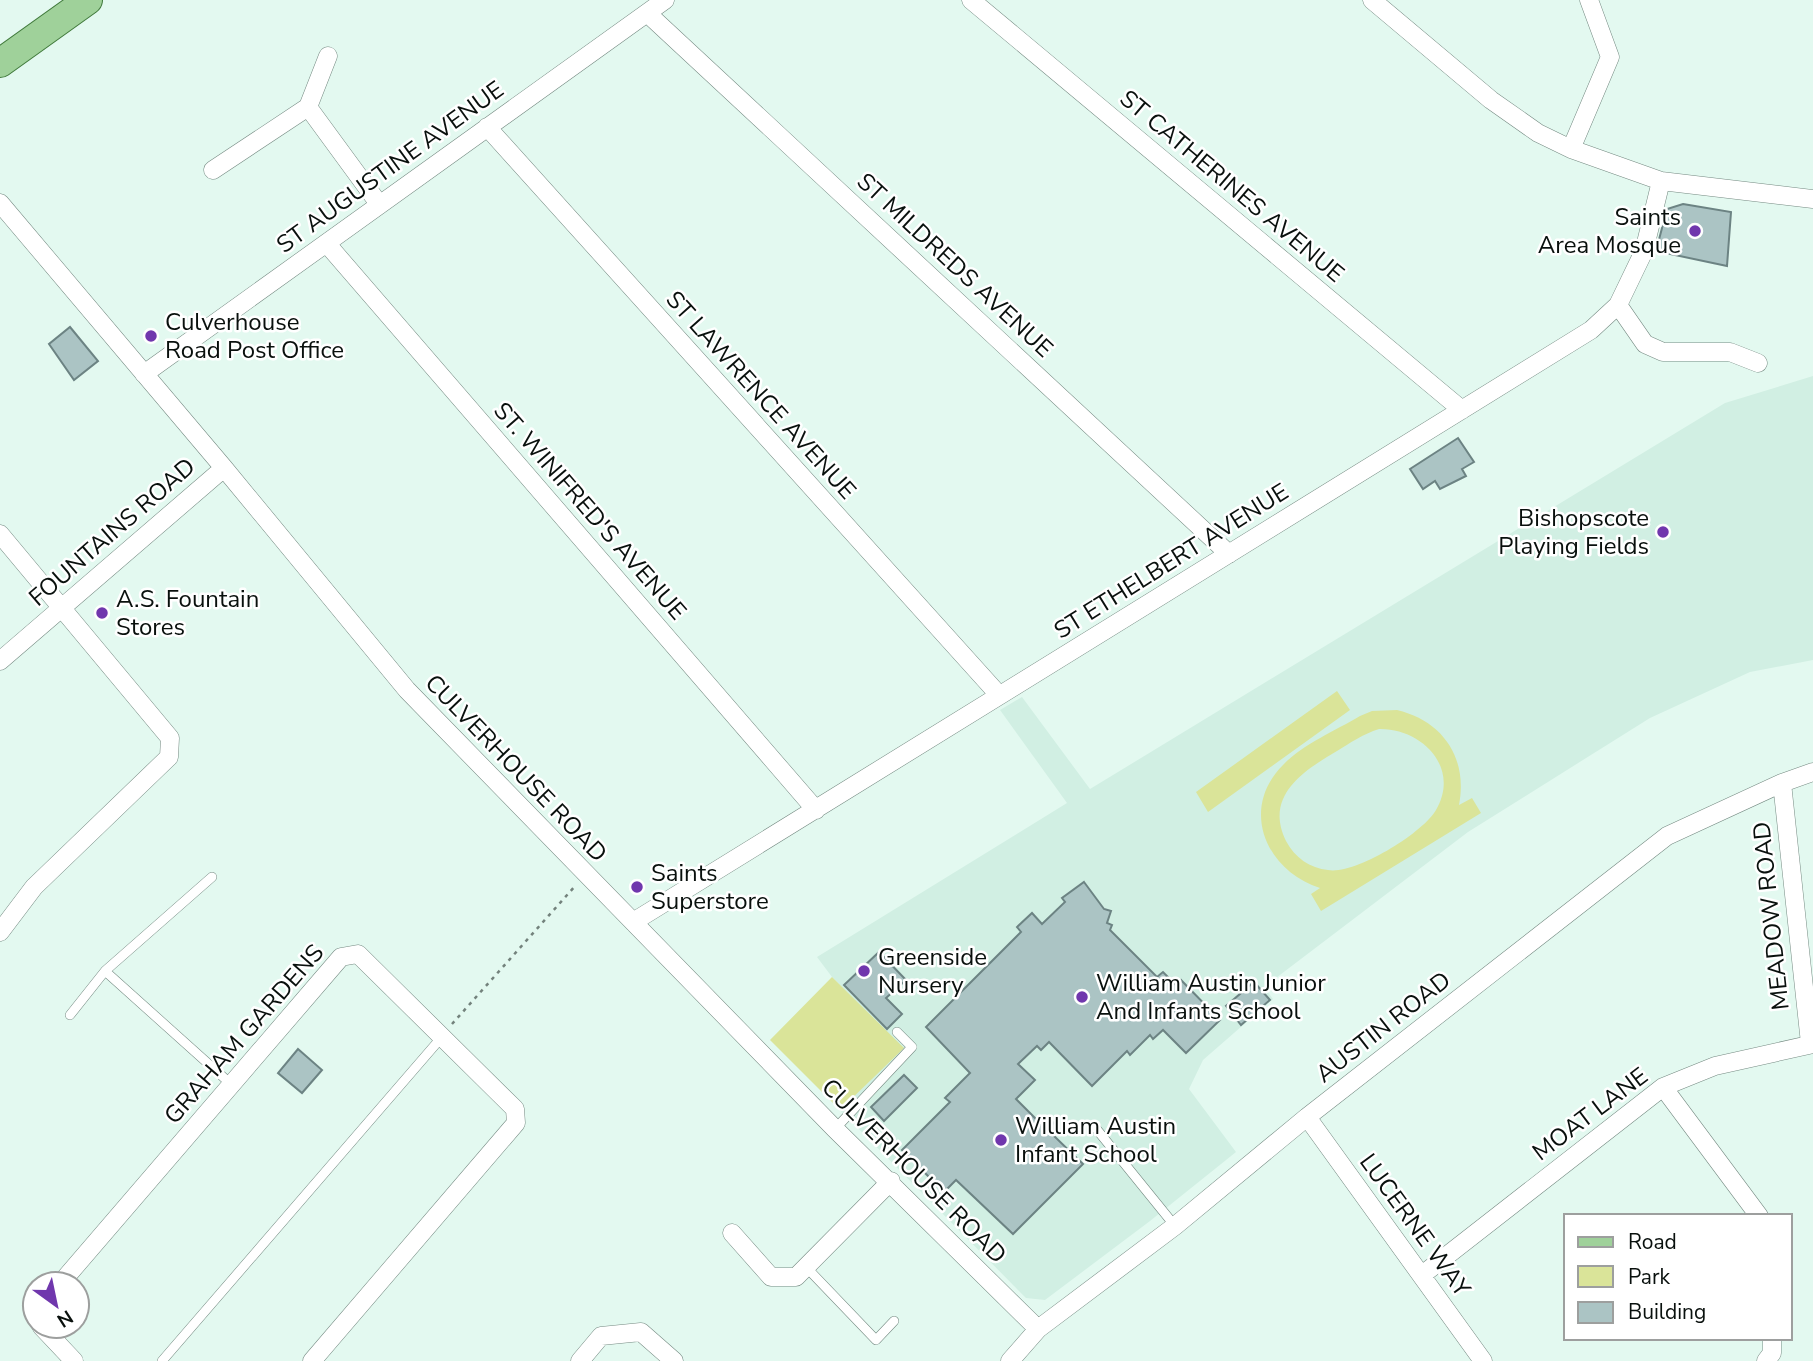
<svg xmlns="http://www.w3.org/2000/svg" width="1813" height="1361" font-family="'Nunito Sans',sans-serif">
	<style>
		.built { fill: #d1efe3 }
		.green { fill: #dae499; fill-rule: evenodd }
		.building { fill: #abc4c4; stroke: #6c8383; stroke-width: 2 }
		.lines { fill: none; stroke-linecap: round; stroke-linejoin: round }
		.service-casing { stroke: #758a82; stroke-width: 10 }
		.minor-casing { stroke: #758a82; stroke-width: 19 }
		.primary-casing { stroke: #417a3c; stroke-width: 30 }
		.path { stroke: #73827c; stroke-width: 2.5; stroke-dasharray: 3.5 5; stroke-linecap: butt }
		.service { stroke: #fff; stroke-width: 9 }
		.minor { stroke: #fff; stroke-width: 18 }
		.primary { stroke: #9fd19a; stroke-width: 28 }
		.poi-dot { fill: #7037ad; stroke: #fff; stroke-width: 2.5 }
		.labels { text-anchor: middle; stroke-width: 5; stroke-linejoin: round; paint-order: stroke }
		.street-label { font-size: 24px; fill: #09100d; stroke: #fff }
		.poi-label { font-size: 24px; fill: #09100d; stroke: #fff; text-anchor: start }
	</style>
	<rect width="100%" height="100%" fill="#e3f9f0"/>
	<path class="built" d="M1813 376V660L1750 672 1650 718 1468 832 1264 987 1273 999 1203 1060 1189 1089 1236 1152 1150 1221 1045 1300 1026 1298 840 1110 903 1048 832 977 817 957 1067 803 1000 710 1022 697 1090 789 1725 403Z"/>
	<path class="green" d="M1337 691 1350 710 1208 812 1196 792Z
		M1397 710C1443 721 1468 758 1459 805L1472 798 1481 813 1321 911 1311 894 1320 888C1266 871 1239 809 1283 765 1303 744 1335 731 1360 716L1372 711ZM1379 729C1421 728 1461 767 1436 810 1423 833 1355 875 1328 870 1310 868 1295 858 1286 841 1264 796 1303 771 1337 751 1350 743 1363 734 1379 729Z
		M832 977 904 1048 840 1110 770 1040Z"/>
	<path class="building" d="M1683 204 1731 212 1727 266 1656 251 1667 209Z
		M70 327 98 361 74 380 49 344Z
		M1458 438 1474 462 1462 469 1466 476 1440 489 1435 481 1423 489 1410 469Z
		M1084 882 1104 909 1111 911 1107 923 1112 925 1110 930 1157 977 1163 972 1176 985 1181 980 1220 1020 1186 1053 1163 1030 1153 1039 1150 1035 1130 1055 1127 1051 1092 1086 1049 1042 1041 1050 1037 1046 1018 1064 1035 1080 1016 1099 1041 1124 1048 1117 1059 1129 1053 1135 1083 1164 1013 1234 956 1180 944 1192 902 1150 950 1102 945 1098 970 1073 926 1027 1021 932 1017 927 1032 913 1042 924 1065 902 1062 898Z
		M879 952 906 980 886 998 902 1014 887 1029 844 985Z
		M1254 982 1270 1000 1241 1025 1226 1006Z
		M298 1049 322 1070 302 1093 278 1073Z
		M904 1075 917 1088 884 1121 871 1107Z"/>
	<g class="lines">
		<defs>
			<path id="service" d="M105 971 232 1085
				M70 1015 105 971 212 877
				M1094 1126 1175 1226
				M835 1129 912 1047 897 1032
				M806 1267 876 1340 894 1321
				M162 1361 441 1038"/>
			<path id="minor" d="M971 0 1462 410
				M1372 0 1491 100 1538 133 1571 149 1661 181 1813 199
				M647 13 1229 554
				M308 107 328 56
				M487 127 999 695
				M1571 149 1610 57 1589 0
				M213 170 308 107 379 204
				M0 203 224 468 407 690 835 1129 1038 1329
				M327 244 816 810
				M1618 305 1645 344 1663 352H1730L1758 363
				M144 374 665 0
				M0 534 170 738 169 757 34 887 0 932
				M0 661 224 468
				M1782 783 1810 1043
				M633 922 1591 330 1618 305 1644 251 1661 181
				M1663 1087 1759 1216
				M1307 1117 1483 1361
				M732 1233 771 1277H796L891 1181
				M1422 1275 1663 1087 1715 1066 1813 1044
				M60 1284 341 957 358 954 515 1109 516 1123 312 1361
				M41 1326 74 1361
				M580 1361 601 1336 641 1332 674 1361
				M1010 1361 1038 1329 1175 1226 1307 1117 1667 836 1782 783 1813 772
				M1766 1361 1772 1353V1338"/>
			<path id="primary" d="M0 63 88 0"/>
		</defs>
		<use href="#service" class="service-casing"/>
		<use href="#minor" class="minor-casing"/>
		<use href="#primary" class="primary-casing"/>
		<path class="path" d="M452 1024 576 885"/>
		<use href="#service" class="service"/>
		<use href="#minor" class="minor"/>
		<use href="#primary" class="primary"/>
	</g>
	<g class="poi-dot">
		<circle cx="1695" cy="231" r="7"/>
		<circle cx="151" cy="336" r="7"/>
		<circle cx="1663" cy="532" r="7"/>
		<circle cx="102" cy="613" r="7"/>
		<circle cx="637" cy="887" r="7"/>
		<circle cx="864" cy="971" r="7"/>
		<circle cx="1082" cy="997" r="7"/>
		<circle cx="1001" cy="1140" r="7"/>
	</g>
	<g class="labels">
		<g class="street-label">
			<text transform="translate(390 167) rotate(-36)" y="8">ST AUGUSTINE AVENUE</text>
			<text transform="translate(1232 186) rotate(40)" y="8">ST CATHERINES AVENUE</text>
			<text transform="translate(955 265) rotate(43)" y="8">ST MILDREDS AVENUE</text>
			<text transform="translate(761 395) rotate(48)" y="8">ST LAWRENCE AVENUE</text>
			<text transform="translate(590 511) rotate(49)" y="8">ST. WINIFRED'S AVENUE</text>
			<text transform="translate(112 532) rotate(-41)" y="8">FOUNTAINS ROAD</text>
			<text transform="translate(1171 561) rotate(-32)" y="8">ST ETHELBERT AVENUE</text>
			<text transform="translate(516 768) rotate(46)" y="8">CULVERHOUSE ROAD</text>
			<text transform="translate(1771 916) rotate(-96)" y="8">MEADOW ROAD</text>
			<text transform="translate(1383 1027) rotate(-38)" y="8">AUSTIN ROAD</text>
			<text transform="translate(244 1034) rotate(-49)" y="8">GRAHAM GARDENS</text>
			<text transform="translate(1590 1114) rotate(-37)" y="8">MOAT LANE</text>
			<text transform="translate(914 1171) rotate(45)" y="8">CULVERHOUSE ROAD</text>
			<text transform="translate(1415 1225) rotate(54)" y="8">LUCERNE WAY</text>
		</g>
		<g class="poi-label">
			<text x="1681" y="225" text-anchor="end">Saints<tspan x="1681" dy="28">Area Mosque</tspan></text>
			<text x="165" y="330">Culverhouse<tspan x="165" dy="28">Road Post Office</tspan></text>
			<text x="1649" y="526" text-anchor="end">Bishopscote<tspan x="1649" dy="28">Playing Fields</tspan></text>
			<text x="116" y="607">A.S. Fountain<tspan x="116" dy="28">Stores</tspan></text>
			<text x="651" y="881">Saints<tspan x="651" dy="28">Superstore</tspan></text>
			<text x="878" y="965">Greenside<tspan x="878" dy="28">Nursery</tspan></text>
			<text x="1096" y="991">William Austin Junior<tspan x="1096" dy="28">And Infants School</tspan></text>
			<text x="1015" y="1134">William Austin<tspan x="1015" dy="28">Infant School</tspan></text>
		</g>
	</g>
	<rect x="1564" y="1214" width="228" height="126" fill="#ffffff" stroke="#9d9f9e" stroke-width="2"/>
	<rect x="1578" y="1237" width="35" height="10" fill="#9fd19a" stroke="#9d9f9e" stroke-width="2"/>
	<text x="1628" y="1249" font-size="21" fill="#09100d">Road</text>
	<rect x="1578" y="1266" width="35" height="21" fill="#dae499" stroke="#9d9f9e" stroke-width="2"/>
	<text x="1628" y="1284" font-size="21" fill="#09100d">Park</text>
	<rect x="1578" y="1302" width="35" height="21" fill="#abc4c4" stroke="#9d9f9e" stroke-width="2"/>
	<text x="1628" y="1319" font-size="21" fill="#09100d">Building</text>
	<g transform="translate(56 1305) rotate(147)"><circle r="33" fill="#ffffff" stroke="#9d9f9e" stroke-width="2"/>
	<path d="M0-5L12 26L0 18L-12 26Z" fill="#7037ad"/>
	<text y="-10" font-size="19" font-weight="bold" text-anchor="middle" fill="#09100d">N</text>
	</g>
</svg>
